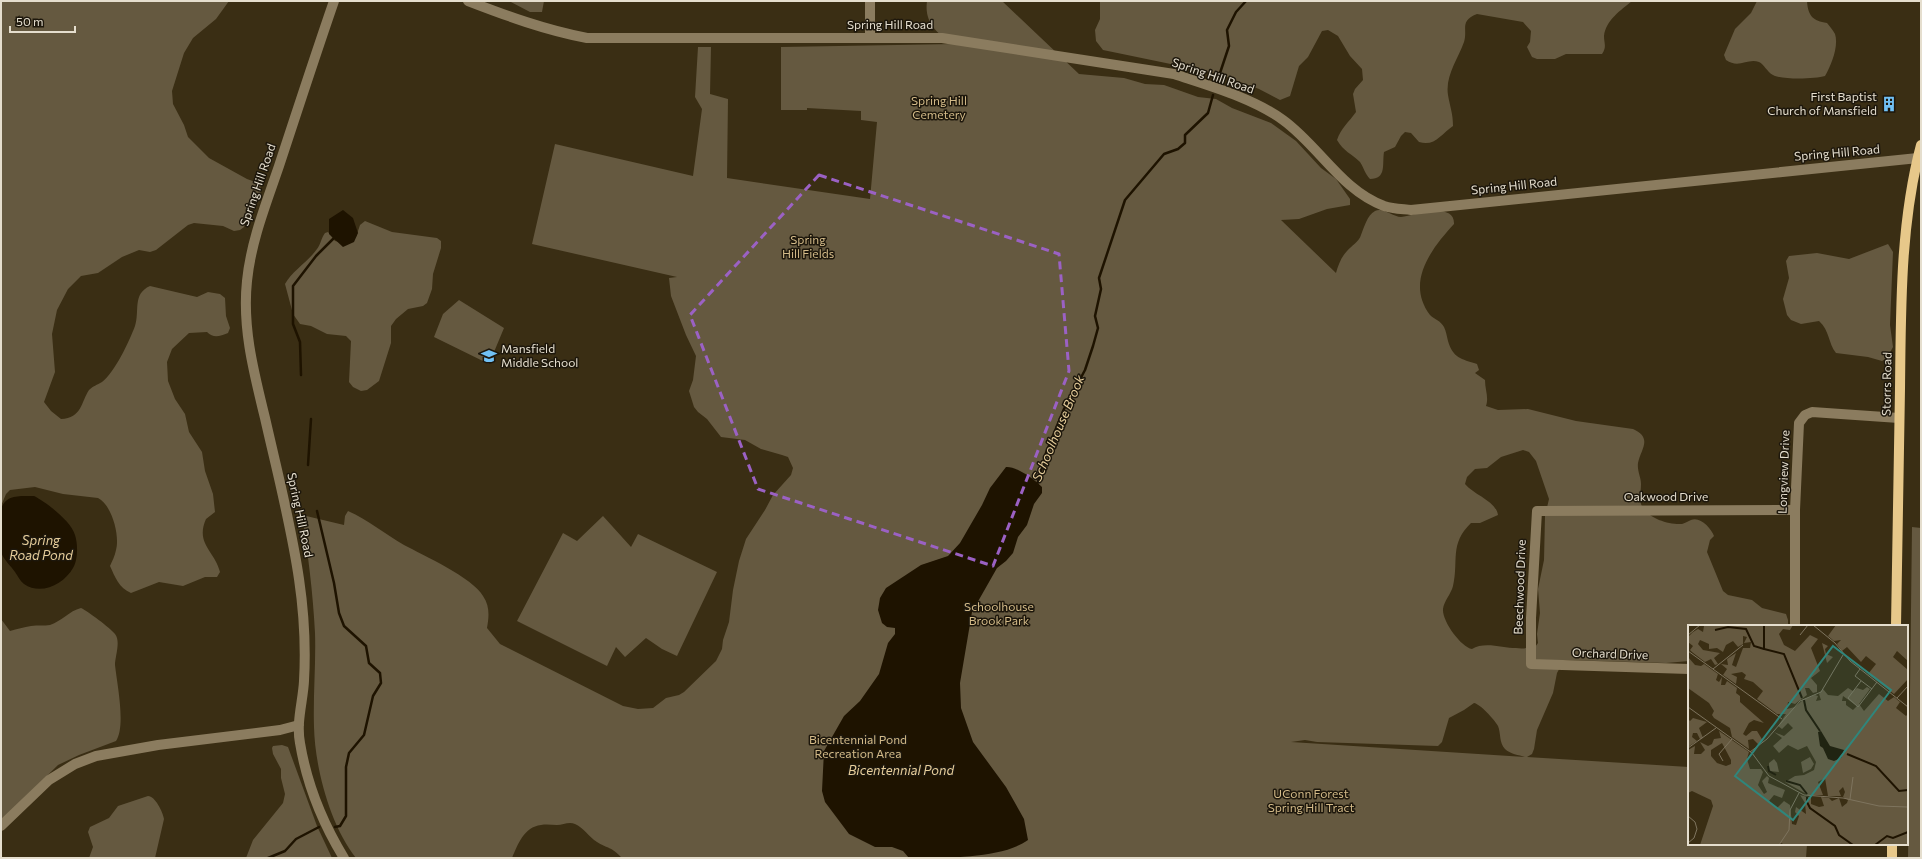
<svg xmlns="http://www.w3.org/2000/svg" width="1922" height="859" font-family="Commissioner,sans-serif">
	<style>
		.green { fill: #655940; fill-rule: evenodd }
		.water { fill: #1e1300 }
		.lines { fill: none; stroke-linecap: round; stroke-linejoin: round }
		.stream { stroke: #1e1300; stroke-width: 2.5 }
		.minor { stroke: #8b7c5f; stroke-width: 10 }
		.major { stroke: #e7c88a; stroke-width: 10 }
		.marked { fill: none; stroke: #9b61c4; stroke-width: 3; stroke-dasharray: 8 5; stroke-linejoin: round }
		.labels { text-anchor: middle; stroke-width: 3; stroke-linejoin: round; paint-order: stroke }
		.street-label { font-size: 12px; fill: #e5dece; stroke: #1d170c }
		.poi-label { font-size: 12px; fill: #e5dece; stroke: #1d170c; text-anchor: end }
		.park-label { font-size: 12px; fill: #d4bb89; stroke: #1d170c }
		.water-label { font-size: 13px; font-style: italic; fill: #e7ce9b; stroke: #1d170c }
		.inset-river { fill: none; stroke: #1e1300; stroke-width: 2 }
		.inset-road { fill: none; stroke: #7e745e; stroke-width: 1 }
		.view { fill: #2f867c; fill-opacity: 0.15; stroke: #2f867c; stroke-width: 2 }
		.inset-edge { fill: none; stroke: #e5dece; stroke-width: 2 }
	</style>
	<rect width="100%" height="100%" fill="#3a2e14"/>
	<path class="green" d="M1 1H229L216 19 193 38 184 53 172 91 173 104 184 125 188 137 209 158 247 179 258 183 261 188 260 194 250 210 244 227 240 230 234 231 223 226 194 223 188 225 156 250 150 252 139 250 122 257 98 273 81 276 68 289 57 310 52 334 55 372 44 402 51 411 61 419C82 418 81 402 89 390 93 386 97 385 102 382 115 372 129 342 135 326 140 311 132 294 150 286L197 297 208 292 220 294 225 298 226 316 230 328 228 333C220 336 214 339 207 332L189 333 172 349 167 362 168 381 175 399 185 414 189 432 202 452 205 471 213 494 215 512 206 519C195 544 215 551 220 572L217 577H205L183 586 159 582 131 593C119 588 115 577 110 566 112 561 115 556 116 550 120 536 112 505 98 498L63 494 35 487 10 490 6 494 1 506Z
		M509 1H544L542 12H530Z
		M927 1H1002L1079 74 1124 78 1145 84 1164 85 1198 97 1216 99 1232 108 1271 123 1296 141 1321 168 1336 179 1350 199V205L1327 209 1299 219 1281 220 1336 273C1338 266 1341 257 1347 251 1351 246 1359 242 1361 235 1364 228 1367 215 1375 211 1383 207 1393 217 1401 217 1414 215 1455 201 1454 224 1432 248 1405 282 1430 315 1434 319 1441 321 1444 327 1446 331 1447 337 1448 341 1453 358 1461 359 1477 364L1479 370 1475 373 1485 380C1485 390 1489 397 1486 406L1498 410 1528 409 1576 421 1633 429C1653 438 1641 449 1638 463 1637 471 1641 477 1641 484 1641 493 1638 501 1643 508 1650 519 1670 525 1682 524 1686 523 1688 521 1691 520 1700 516 1711 528 1714 536L1710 540 1707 552 1723 591 1728 595 1752 600 1762 608 1786 614 1788 620V626H1689V661L1666 663 1564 660 1557 673 1553 693 1537 730 1534 749 1532 754 1527 757 1689 767V844H1807L1806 858H622C611 846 608 849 597 842 589 837 583 827 575 824 569 821 563 825 557 825 552 825 547 824 541 825 524 827 518 844 512 858H356C330 825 315 768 314 727 313 696 316 664 315 633 313 593 308 554 302 515L344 525 345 516 348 511C368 520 385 534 404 545 423 555 473 578 483 596 490 606 489 617 487 628L500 644 623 706 638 709 653 708 666 698 679 695 684 692 716 661 722 649 723 640 729 622 733 590 739 561 746 539 765 510 773 495 791 475 793 468 788 457 782 455 761 449 745 440 721 437 707 419 698 412 694 407 689 391 693 380 696 356 686 335 671 296 669 278 677 277 532 244 555 144 693 176 702 109 695 97 698 47H711L710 94 728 99 727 178 870 199 877 122 861 120V111L807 108V110H781V47L954 44C937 34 924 23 927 1ZM1523 450 1529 452 1536 461 1549 499 1545 516 1544 560 1538 589 1540 613 1537 634 1538 643 1535 647C1529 648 1522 649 1516 648 1503 648 1484 641 1472 649 1461 647 1442 621 1443 609 1444 601 1451 594 1453 586 1459 561 1449 544 1471 523H1480L1498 515C1496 501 1474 495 1465 484L1467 477 1475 469 1487 468 1501 457ZM1474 703C1480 704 1494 719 1498 726 1501 733 1499 743 1505 749 1510 754 1519 755 1525 757L1291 742 1305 740 1317 742 1438 746 1442 742 1449 718 1464 710Z
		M1100 1H1632C1621 10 1606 20 1604 36 1604 43 1607 47 1602 54H1566L1555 59H1537L1532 57 1527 47 1530 42 1531 31 1523 22 1477 14C1459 21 1468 29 1464 42 1458 59 1445 76 1448 95 1450 107 1453 113 1453 126 1441 134 1435 147 1419 142L1411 133 1405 132 1401 136 1395 147 1384 152C1382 164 1387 179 1370 179 1365 174 1364 168 1360 162 1351 153 1344 152 1337 140 1341 128 1349 122 1356 112L1353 94 1355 89 1363 80 1362 69 1350 56 1338 36 1328 30 1322 31 1308 57 1299 66 1290 96 1280 100 1259 89 1219 74 1103 50 1096 41 1095 30 1100 19Z
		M1757 1H1807C1808 16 1813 21 1827 23 1830 27 1833 30 1835 34 1839 46 1831 66 1825 76 1815 79 1782 80 1773 75 1767 72 1764 64 1759 62 1747 58 1739 69 1726 60L1724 55 1735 29 1751 13Z
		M365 221 392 232 437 238 441 241V248L433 274 432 289 427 303 423 306 408 309 396 319 391 326V343L379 381 367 390 361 391 353 387 349 382 351 341 346 336 327 334 311 326 300 324 293 314 285 284C292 271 308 262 317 249 321 244 321 238 325 233L328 232 335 241 344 243 356 237 360 225Z
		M1888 244 1893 252 1890 325 1893 347 1887 358 1882 361 1868 357 1836 353C1828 343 1830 331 1819 321L1801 324 1791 320 1787 315 1783 299 1789 278 1786 261 1789 256 1817 253 1849 259Z
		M459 300 504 328 489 364 434 337 443 314Z
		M603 516 631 547 638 534 717 572 677 656 662 649 646 638 625 657 616 647 607 666 517 621 563 533 577 541Z
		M1912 527 1921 528V858H1908Z
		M81 608C89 612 109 627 115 634 121 641 115 657 115 665 117 684 126 726 116 741L79 755 58 765 1 821V619L10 631C17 629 24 627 31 626 38 625 44 626 50 625 62 621 69 611 81 608Z
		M282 745 288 747 317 826 332 858H246L253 840 283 803 285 794 281 778V769L273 754 272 748 273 746Z
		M148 796C155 796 163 812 164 819L155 858H89L93 847 88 832 90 827 109 818 118 806Z"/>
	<path class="water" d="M343 210 353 218 358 233 354 242 343 247 329 234V219Z
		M1006 467C1016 466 1034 479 1042 487V493L1034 504 1027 525 1018 537 1013 553 1006 561 997 568 972 612 960 683 961 708 973 742 1006 787 1024 819 1028 840C1002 859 943 858 909 858L903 851 892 847H875L849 834 825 802 822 791 824 751 844 716 860 701 879 674 888 643 895 634V628L887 627 882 623 878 610 880 598 886 588 921 565 948 556 960 543 982 505 990 488Z
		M34 496C46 502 71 521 75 535 78 544 78 560 73 568 64 584 41 596 24 584 20 581 18 576 15 572 11 566 3 559 1 552 0 541 1 521 1 509 6 494 20 496 34 496Z"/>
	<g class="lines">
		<path class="stream" d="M1218 79 1229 46 1227 30 1236 12 1246 1
			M301 375 300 342 293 324V286L316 256 334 238
			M308 465 311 419
			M1037 485 1046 453 1064 409 1085 370 1093 346 1098 328 1095 316 1101 289 1099 278 1125 200 1164 154 1178 149 1185 143V135L1208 113 1213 95
			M317 511 334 583 339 613 344 626 366 646 369 663 380 673 381 683 373 696 364 735 349 753 346 767V816L340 826 335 827
			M268 858 285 851 296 839 319 827"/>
		<path class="minor" d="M334 1C315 56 297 111 279 166 266 204 251 241 247 281 242 328 254 373 265 418 277 471 291 524 299 579 304 613 306 646 304 681 303 701 296 722 300 743 307 785 322 822 344 858
			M468 1C507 16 545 30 587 38H942L1174 74C1210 86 1253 98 1283 120 1319 146 1341 190 1384 206 1393 209 1403 209 1411 210L1918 158
			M870 1V37
			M1795 626V510L1799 423 1805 415 1812 412 1899 418
			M1689 669 1531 664V618L1537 511 1795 510
			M1 826 49 780 75 764 96 756 158 745 280 730 299 725"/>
		<path class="major" d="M1896 626C1897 547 1899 468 1900 389 1901 308 1900 224 1921 145
			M1892 858V844"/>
	</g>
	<path class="marked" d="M819 175 1059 254 1069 371 993 566 758 489 690 315Z"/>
	<defs>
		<symbol id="building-bare" viewBox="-9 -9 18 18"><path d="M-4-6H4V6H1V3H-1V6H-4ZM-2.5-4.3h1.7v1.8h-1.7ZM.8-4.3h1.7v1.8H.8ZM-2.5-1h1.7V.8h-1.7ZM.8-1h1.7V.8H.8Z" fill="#71c1f5" stroke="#1d170c" stroke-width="2.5" paint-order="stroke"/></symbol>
		<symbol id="school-bare" viewBox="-9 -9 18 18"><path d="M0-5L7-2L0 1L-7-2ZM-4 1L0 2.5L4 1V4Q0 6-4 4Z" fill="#71c1f5" stroke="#1d170c" stroke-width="2.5" paint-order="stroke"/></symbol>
	</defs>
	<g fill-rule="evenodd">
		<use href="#building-bare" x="1878" y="93" width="22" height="22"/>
		<use href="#school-bare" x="478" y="345" width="22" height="22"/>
	</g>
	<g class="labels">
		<g class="street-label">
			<text x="890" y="29">Spring Hill Road</text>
			<text transform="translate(1213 76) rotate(19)" y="4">Spring Hill Road</text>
			<text transform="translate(1837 153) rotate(-5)" y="4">Spring Hill Road</text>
			<text transform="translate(258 185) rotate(-71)" y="4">Spring Hill Road</text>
			<text transform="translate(1514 186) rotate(-6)" y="4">Spring Hill Road</text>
			<text transform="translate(1887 384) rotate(-89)" y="4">Storrs Road</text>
			<text transform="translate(1784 472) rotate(-88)" y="4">Longview Drive</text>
			<text x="1666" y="501">Oakwood Drive</text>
			<text transform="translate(300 515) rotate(78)" y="4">Spring Hill Road</text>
			<text transform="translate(1520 587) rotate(-88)" y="4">Beechwood Drive</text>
			<text transform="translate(1610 654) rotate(2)" y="4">Orchard Drive</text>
		</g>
		<g class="poi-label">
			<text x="1877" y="101">First Baptist<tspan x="1877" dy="14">Church of Mansfield</tspan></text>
			<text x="501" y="353" text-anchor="start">Mansfield<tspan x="501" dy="14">Middle School</tspan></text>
		</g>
		<g class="park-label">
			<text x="939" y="105">Spring Hill<tspan x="939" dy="14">Cemetery</tspan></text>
			<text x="808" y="244">Spring<tspan x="808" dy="14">Hill Fields</tspan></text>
			<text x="999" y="611">Schoolhouse<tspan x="999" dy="14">Brook Park</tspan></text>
			<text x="858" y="744">Bicentennial Pond<tspan x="858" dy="14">Recreation Area</tspan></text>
			<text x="1311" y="798">UConn Forest<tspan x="1311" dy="14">Spring Hill Tract</tspan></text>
		</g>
		<g class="water-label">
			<text transform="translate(1058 428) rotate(-67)" y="5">Schoolhouse Brook</text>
			<text x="41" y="545">Spring<tspan x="41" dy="15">Road Pond</tspan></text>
			<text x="901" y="775">Bicentennial Pond</text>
		</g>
	</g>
	<g transform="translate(1688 625)">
		<rect width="220" height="220" fill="#3a2e14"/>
		<path d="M105 0 102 5 95 4 91 9 96 20 107 26 122 10 130 14 123 23 132 46 123 53 129 60V67L125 68 121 63H117L119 70 107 79 100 77 99 84 107 82 116 74 127 70 130 71 128 76 133 75 131 69 135 64 140 70 150 71 160 63 165 66 169 63 175 65 179 62 182 64 171 79 176 86 191 69 200 76 206 72 212 77 208 83 218 91 220 89V220H97L93 218 90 220H12L25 181 23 175 4 166 0 168V125L7 121 6 129H13L17 125 12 117 20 121 24 119 26 114 33 113 31 106 61 127 59 134 62 144H73L75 147 70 160 76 169 79 167 74 156 79 151 81 153 80 158 97 165 94 173 86 170 81 176 89 183 96 176 102 180 104 199 108 200 111 191 107 187 108 182 118 189 117 178 112 170 123 173V179L131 182 136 181 133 172 141 173 144 176 151 173 154 182 159 178 160 175 155 172 157 167 155 162 151 166 153 171H140L137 153 130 157 135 170H120L97 157 107 151 116 150 126 145 128 137 119 121 110 125 100 120 91 128 85 121 94 113 86 107 96 111 105 103 100 98 94 104 90 101 98 89H89L69 74 75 66 65 57 56 54 58 50 54 47 43 49 49 52 48 59 35 50 39 44 33 39 40 40 39 34 48 28 44 40 48 42 55 23H62L63 17 56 18 59 12 55 11V19L50 22 45 16 38 20 35 27 29 23 21 24V19L12 15 10 19 15 25 32 28 26 33 30 39 27 40 23 34 17 37 4 27 2 25 5 21 0 17V12L5 7 10 4 15 7 16 1 20 0ZM155 71 169 81 165 85 158 80V76H154ZM34 118 43 135V139L38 141 29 138 23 131V125ZM148 0H220V36L209 26 205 32 220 45V54L206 69 180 49 188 39 178 31 173 37 159 22 154 26 149 19 153 15 146 16 140 11ZM134 18 140 21 137 24 138 29 145 32 139 38ZM0 32 7 40 13 41 16 39 30 49 28 55 31 57 34 52 33 60H37L39 56 49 63 48 68 52 71V77L76 98 66 95 61 98 55 109 58 111 64 106H69L75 116 70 119 65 114 60 115 61 124 44 112 42 103 26 93 24 90 26 86 21 78 0 63ZM5 93 19 97 11 103 15 113 12 114 9 108H5L4 112 9 116 0 122V94L2 96ZM122 132 126 139 123 144 115 148 113 137ZM86 134 89 138 91 147 81 146V138Z" fill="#655940" fill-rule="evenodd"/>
		<path d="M133 106 142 121 156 125 153 133 146 136 140 134 135 123 132 121 130 107Z" fill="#1e1300"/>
		<path class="inset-river" d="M76 0V24L96 29 114 73M27 5 40 2 58 4 66 21 76 24M116 75 118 85 132 106M159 129 188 141 211 166 220 165M80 141 81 146 88 150M98 156 112 160 119 169M119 172V177L122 183 147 201 151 210 165 220M187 220 199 211 205 213 220 207"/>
		<path class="inset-road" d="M125 0 147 18 162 36 220 82M0 10 12 0M112 10 120 0M0 26 94 94M25 44 55 20M172 44 167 51 184 64M173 56 160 73 170 82 189 57M209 73 220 61M0 82 64 128 81 151 116 170 155 173 191 181 220 182M0 123 28 103M62 127 79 114 112 76 133 67 155 30M35 136 31 129 44 114M162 174 165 152M0 191 7 197 9 204 6 213 0 218M91 220 101 205 102 185 111 168"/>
		<path class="view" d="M145 21 203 65 105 195 47 151Z"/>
		<rect width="220" height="220" class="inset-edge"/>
	</g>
	<rect width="1922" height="859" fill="none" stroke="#e5dece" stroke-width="4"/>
	<path d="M10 26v6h65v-6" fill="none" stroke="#e5dece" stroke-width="2"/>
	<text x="16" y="26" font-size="12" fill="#e5dece" stroke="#1d170c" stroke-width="3" paint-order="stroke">50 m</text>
</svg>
